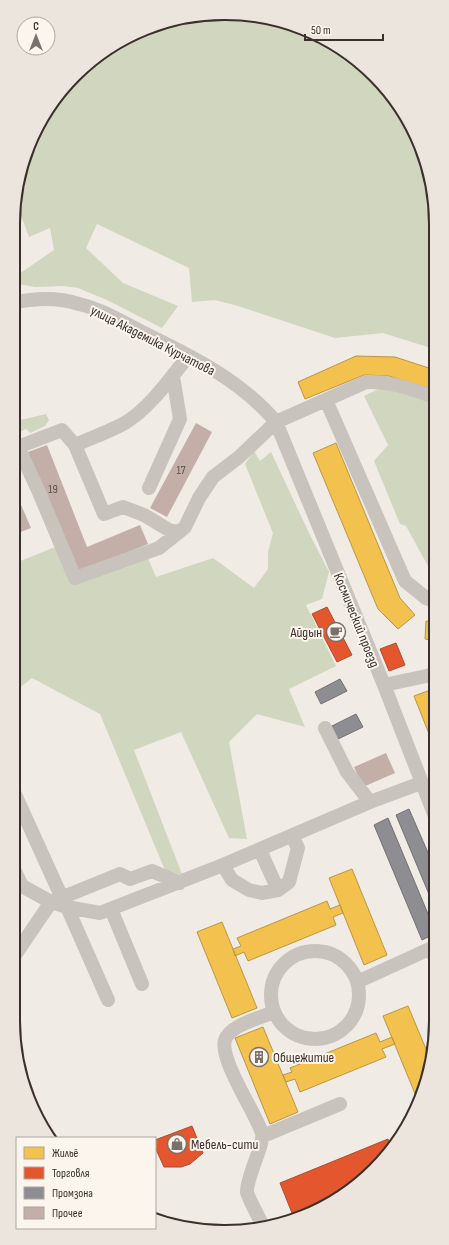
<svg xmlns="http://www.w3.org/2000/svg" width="449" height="1245" font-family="'Sofia Sans Condensed',sans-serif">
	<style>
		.green { fill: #d1d6bf }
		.homes { fill: #f2c14e; stroke: #bb9644 }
		.shops { fill: #e4572e; stroke: #b14b2d }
		.industry { fill: #8d8d92; stroke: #747173 }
		.building { fill: #c3afa7 }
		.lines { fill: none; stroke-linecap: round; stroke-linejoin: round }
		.minor { stroke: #c9c3be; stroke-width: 14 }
		.labels { text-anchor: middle; stroke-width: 4; stroke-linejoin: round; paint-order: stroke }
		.number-label { font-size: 12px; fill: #5d504a }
		.street-label { font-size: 14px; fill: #3b302b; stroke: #fbf5ee }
		.poi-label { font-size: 14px; fill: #3b302b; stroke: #fbf5ee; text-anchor: start }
		.rim { fill: none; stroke: #3b302b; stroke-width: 2 }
	</style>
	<rect width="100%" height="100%" fill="#f0ebe5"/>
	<path class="green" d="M197 15 279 20 330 41 383 85 414 131 434 197V349L383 333 335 338 238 306 215 300 192 302 189 268 97 224 86 248 123 283 178 306 162 328 107 300 78 288 63 286 35 287 13 283V281L19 274 54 250 50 228 29 237 16 202 20 170 57 96 119 41Z
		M381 388 435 402V572L428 566 406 526 400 524 374 461 388 445 364 396Z
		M46 414 49 420 45 426 30 433 26 429 13 435V416L16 421Z
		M254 451 260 461 271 452 309 533 329 572 322 599 306 605 336 666 289 689 305 727 257 714 229 742 247 839 229 838 181 732 134 750 182 874 167 875 100 714 32 678 13 693V564L55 547 147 556 156 577 213 558 254 588 268 569V552L273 533 245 464Z"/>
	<path class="homes" d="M356 356 395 357 435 370V390L389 376 364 375 305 399 298 382Z
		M336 443 400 598 415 615 398 629 378 609 313 453Z
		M426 621 435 622V641L425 639Z
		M433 689 435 695V749L414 696Z
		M352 869 387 955 364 965 329 878Z
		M327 901 330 909 340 905 343 913 333 917 336 925 248 961 244 952 235 956 233 949 241 946 237 938Z
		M222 922 257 1008 232 1018 197 932Z
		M408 1006 431 1061 429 1075 420 1095 416 1096 383 1016Z
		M263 1027 298 1112 270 1124 235 1038Z
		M376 1033 380 1042 392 1037 395 1044 382 1049 386 1057 300 1092 295 1079 286 1082 283 1075 292 1072 290 1068Z"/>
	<path class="shops" d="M327 607 352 655 337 662 312 614Z
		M396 643 405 665 389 671 380 649Z
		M192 1126 203 1153 190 1164 181 1167H164L155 1147V1140Z
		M388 1139 391 1147 342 1196 294 1218 280 1183Z"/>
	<path class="industry" d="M340 679 347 691 321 704 315 692Z
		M356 714 363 727 336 740 330 727Z
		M409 809 436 871V911L396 815Z
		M388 818 436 933 422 940 374 825Z
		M436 952V979L427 955Z"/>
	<path class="building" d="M196 423 212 432 167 517 150 508Z
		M47 445 87 547 140 525 148 544 76 573 28 452Z
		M13 486 31 528 13 535Z
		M386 753 395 773 363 787 354 767Z"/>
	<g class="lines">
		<path class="minor" d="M13 303C35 298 57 297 79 304 100 309 119 320 138 330 187 354 240 379 276 422L384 685 436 819
			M188 356C171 378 147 411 123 424 108 432 91 438 75 445L104 514 123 507 144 515 169 530 179 532 185 527 199 498 213 477 239 457 276 422 366 382C391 381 411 389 435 397
			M326 400 405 581 426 598 435 601
			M75 445 62 430 18 447 38 490 75 578 159 548 179 532
			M149 488 180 419 173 376
			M384 685 431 675H435
			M325 728 347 772 370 802 421 783
			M13 790 62 898
			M260 850 278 890
			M223 865 232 880 249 890 262 893 278 890 289 882 298 848 292 836
			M13 867 22 886 51 902 15 955
			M180 883 152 871 130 879 120 874 51 902 67 907 100 913 223 865 370 802
			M67 907 108 1000
			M111 909 142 984
			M271 995a44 44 0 1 1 88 0a44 44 0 1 1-88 0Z
			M357 982 436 946
			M263 1136 340 1104
			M263 1226C260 1219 248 1198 247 1192 246 1178 265 1143 262 1133 255 1112 219 1059 225 1040 230 1025 260 1018 274 1012"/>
	</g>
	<defs>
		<symbol id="cafe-ring" viewBox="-11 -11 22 22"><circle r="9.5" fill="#fbf5ee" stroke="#7a716c" stroke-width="1.5"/><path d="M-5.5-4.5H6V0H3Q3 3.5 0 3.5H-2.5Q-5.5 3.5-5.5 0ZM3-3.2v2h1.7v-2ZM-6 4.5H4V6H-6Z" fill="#7a716c"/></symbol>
		<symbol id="building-ring" viewBox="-11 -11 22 22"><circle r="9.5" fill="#fbf5ee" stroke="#7a716c" stroke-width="1.5"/><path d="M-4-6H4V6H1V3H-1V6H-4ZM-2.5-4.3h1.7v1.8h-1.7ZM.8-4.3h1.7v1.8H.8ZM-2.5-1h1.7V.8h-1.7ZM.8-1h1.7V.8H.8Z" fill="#7a716c"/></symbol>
		<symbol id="shop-ring" viewBox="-11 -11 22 22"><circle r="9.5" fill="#fbf5ee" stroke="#7a716c" stroke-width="1.5"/><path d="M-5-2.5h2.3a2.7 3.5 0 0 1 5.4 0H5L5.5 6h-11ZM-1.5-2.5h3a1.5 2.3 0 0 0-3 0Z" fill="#7a716c"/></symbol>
	</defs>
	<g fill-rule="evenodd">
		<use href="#cafe-ring" x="325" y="621" width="22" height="22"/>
		<use href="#building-ring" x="248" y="1046" width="22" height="22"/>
		<use href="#shop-ring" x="166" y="1133" width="22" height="22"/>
	</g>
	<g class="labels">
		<g class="number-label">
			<text x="181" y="474">17</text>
			<text x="53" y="493">19</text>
		</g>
		<g class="street-label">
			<text transform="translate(153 340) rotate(27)" y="5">улица Академика Курчатова</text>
			<text transform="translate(357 620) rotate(68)" y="5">Космический проезд</text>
		</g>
		<g class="poi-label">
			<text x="322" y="637" text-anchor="end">Айдын</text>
			<text x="273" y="1062">Общежитие</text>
			<text x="191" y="1149">Мебель-сити</text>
		</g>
	</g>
	<path d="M0 0H449V1245H0ZM224 20H225A204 204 0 0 1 429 224V1021A204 204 0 0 1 225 1225H224A204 204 0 0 1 20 1021V224A204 204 0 0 1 224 20Z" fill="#ece5de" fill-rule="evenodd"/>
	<path class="rim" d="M224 20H225A204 204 0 0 1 429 224V1021A204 204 0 0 1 225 1225H224A204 204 0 0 1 20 1021V224A204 204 0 0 1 224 20Z"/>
	<rect x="16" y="1137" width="140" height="92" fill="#fbf5ee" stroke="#aea6a0"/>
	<rect x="24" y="1147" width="20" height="12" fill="#f2c14e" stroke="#aea6a0"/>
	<text x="52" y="1157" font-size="12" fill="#3b302b">Жильё</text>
	<rect x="24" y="1167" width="20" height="12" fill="#e4572e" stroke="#aea6a0"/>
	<text x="52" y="1177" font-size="12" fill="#3b302b">Торговля</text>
	<rect x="24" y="1187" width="20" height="12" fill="#8d8d92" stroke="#aea6a0"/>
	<text x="52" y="1197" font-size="12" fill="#3b302b">Промзона</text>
	<rect x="24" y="1207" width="20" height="12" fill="#c3afa7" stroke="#aea6a0"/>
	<text x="52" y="1217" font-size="12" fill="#3b302b">Прочее</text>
	<g transform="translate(36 36)"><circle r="19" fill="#fbf5ee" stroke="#aea6a0"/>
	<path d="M0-3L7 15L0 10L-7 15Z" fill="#7a716c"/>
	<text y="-6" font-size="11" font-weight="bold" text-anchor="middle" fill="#3b302b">С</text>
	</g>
	<path d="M305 34v6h78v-6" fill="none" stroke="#3b302b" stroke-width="2"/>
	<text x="311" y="34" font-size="12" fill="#3b302b" stroke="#fbf5ee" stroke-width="3" paint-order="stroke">50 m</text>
</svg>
